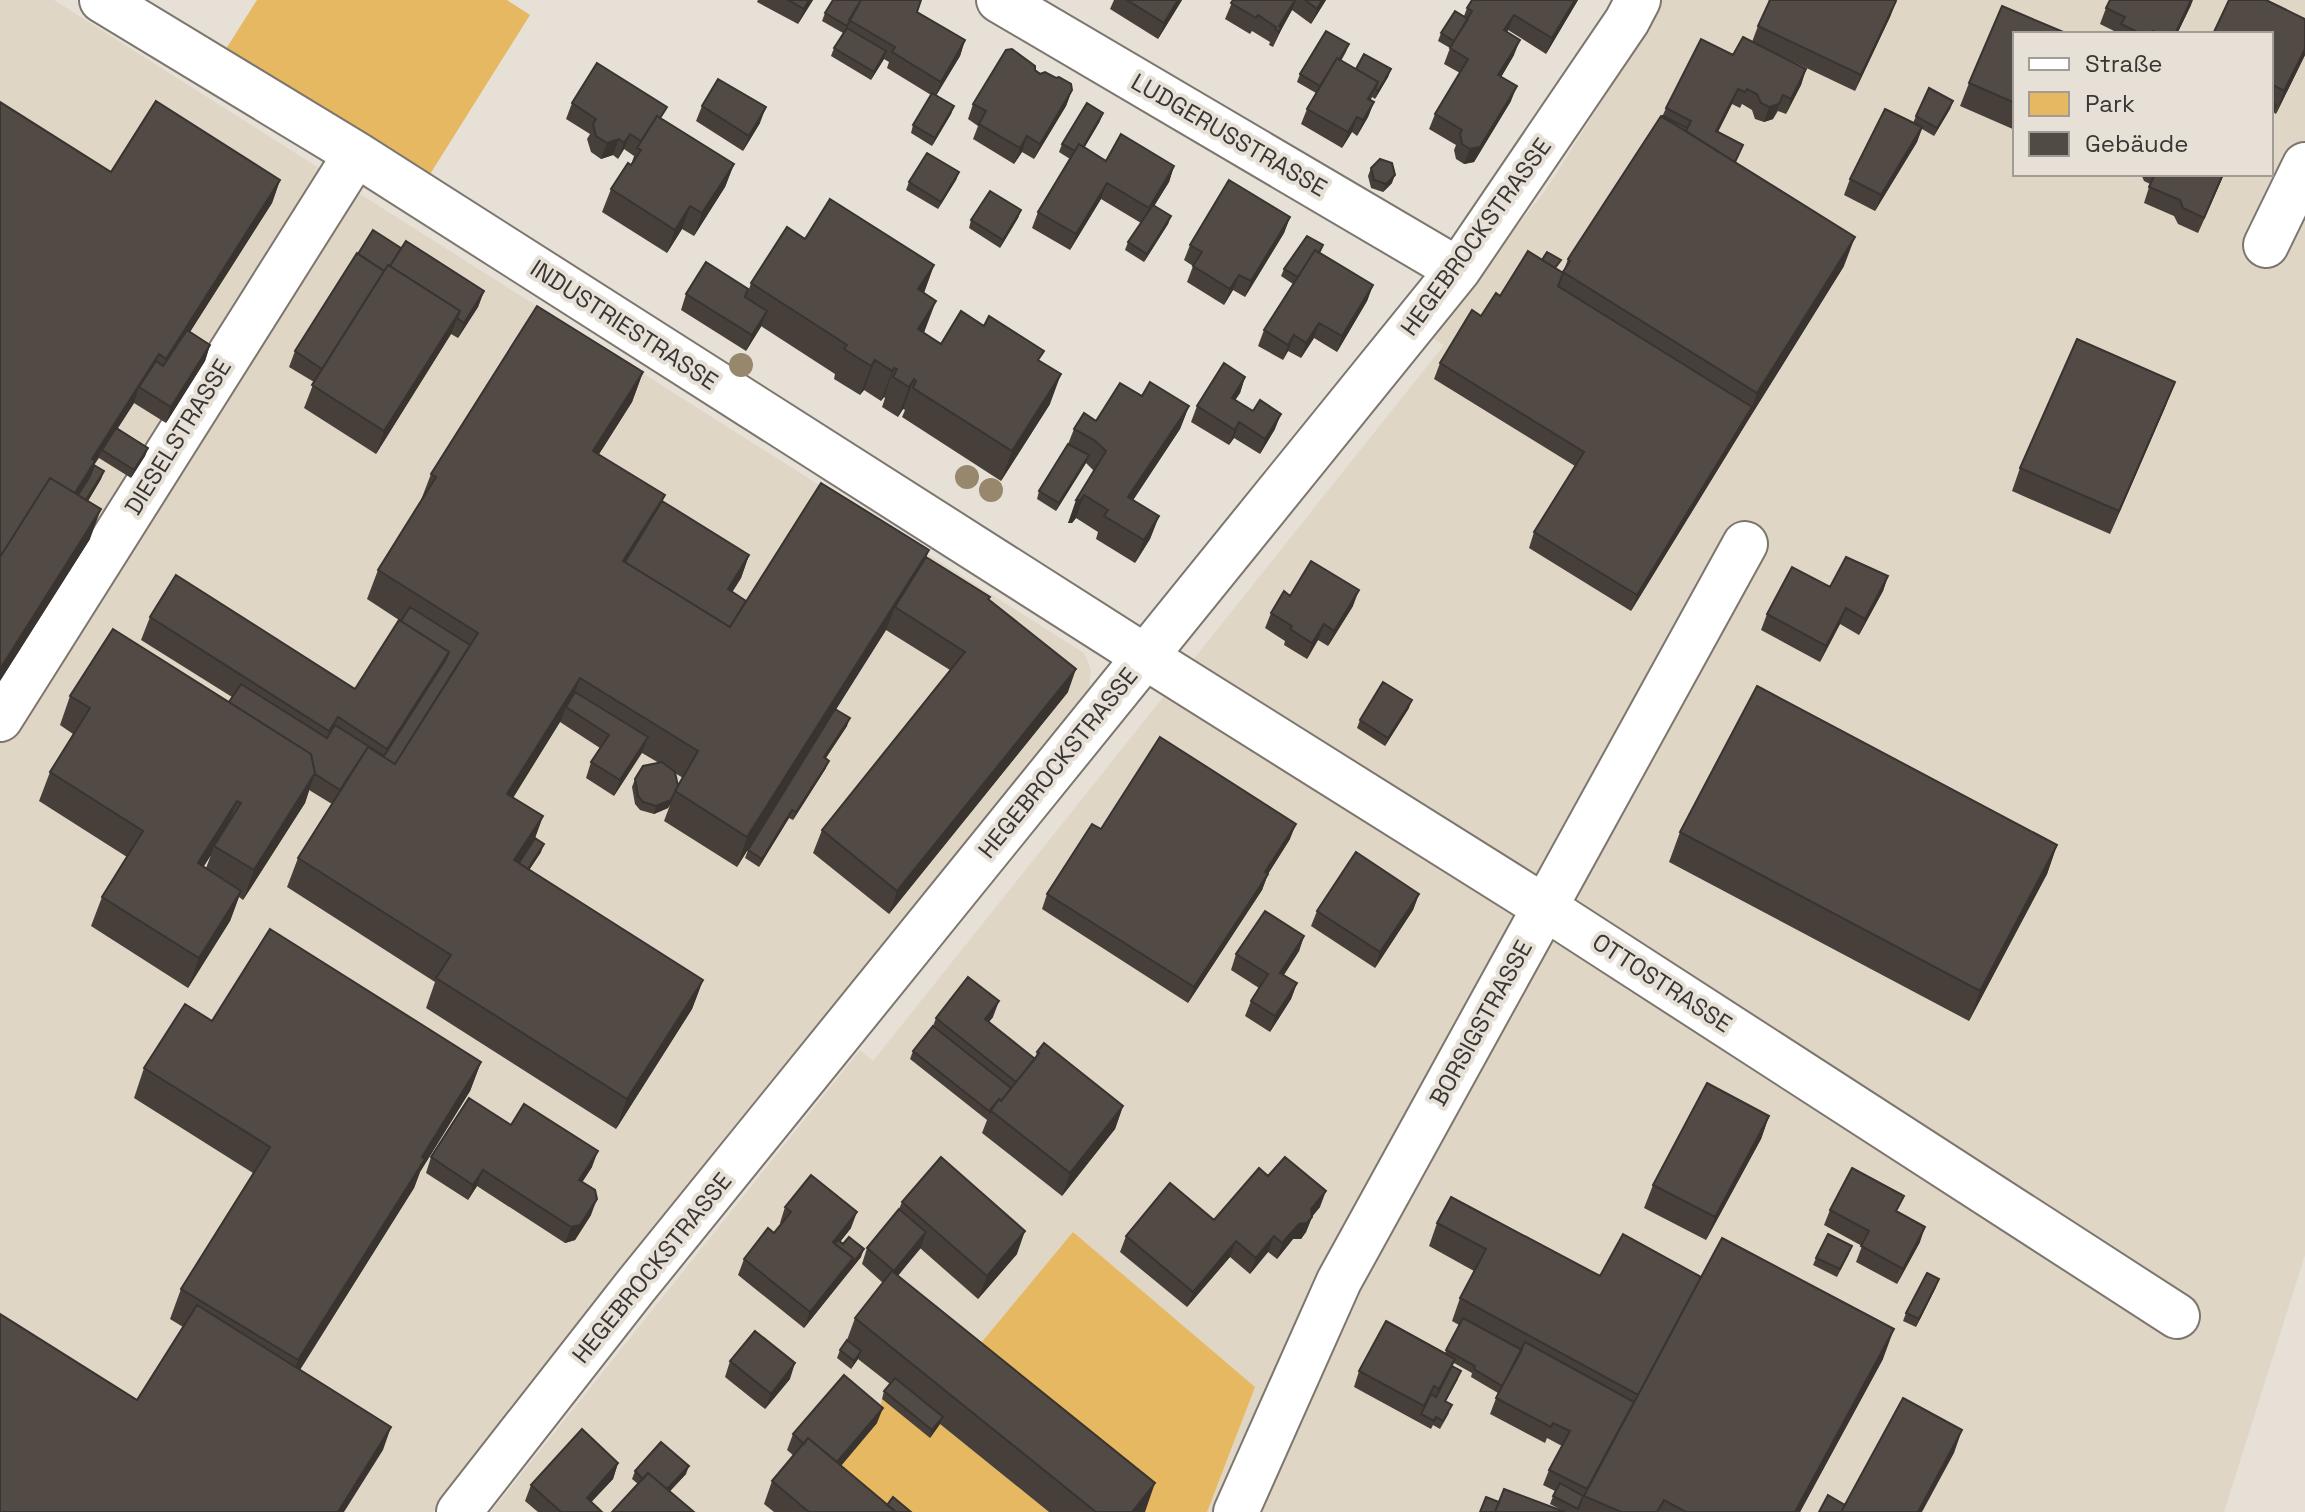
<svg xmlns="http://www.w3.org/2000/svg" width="2305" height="1512" font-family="'Space Grotesk',sans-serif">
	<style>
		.built { fill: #e0d6c6; fill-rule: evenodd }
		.green { fill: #e7b862 }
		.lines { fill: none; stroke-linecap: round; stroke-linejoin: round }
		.minor-casing { stroke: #7c766e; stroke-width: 48 }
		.minor { stroke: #fff; stroke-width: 44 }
		.tree { fill: #96876d }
		.wall { fill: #47403a; fill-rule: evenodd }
		.shaded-wall { fill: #393430 }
		.building { fill: #524a44; stroke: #393430; stroke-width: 2 }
		.labels { text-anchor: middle; stroke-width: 8; stroke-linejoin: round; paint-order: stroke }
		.street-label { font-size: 24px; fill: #393633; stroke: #e6e0d7 }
	</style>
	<rect width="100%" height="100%" fill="#e6e0d7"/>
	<path class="built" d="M0 0H54L1084 653 1091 670 1089 690 433 1512H0Z
		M1659 0H2305V1255L2224 1512H491L860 1050 873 1061 1444 345 1429 336 1545 191 1637 46ZM2015 34H2271V174H2015Z"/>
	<path class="green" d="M257 0H507L530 15 427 179 224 52Z
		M1073 1232 1255 1387 1207 1512H1143L962 1366Z
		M882 1399 929 1437 940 1424 1049 1512H885L826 1483 877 1423Z"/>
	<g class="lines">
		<defs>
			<path id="minor" d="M102 0 356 154 1144 656 1544 907 2177 1316
				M999 0 1458 270
				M2266 245 2305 165
				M0 719 356 154
				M459 1512 635 1287 1458 270 1627 21 1638 0
				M1236 1512 1339 1281 1745 544"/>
		</defs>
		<use href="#minor" class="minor-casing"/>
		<use href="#minor" class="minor"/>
	</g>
	<g class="tree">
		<circle cx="741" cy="365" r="12"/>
		<circle cx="967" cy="477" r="12"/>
		<circle cx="991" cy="490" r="12"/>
	</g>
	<path class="wall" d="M758 0H813L798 24 757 2Z
		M1114 0H1182L1158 39 1110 9Z
		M1233 0H1326L1311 24 1292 10 1280 32 1273 47 1269 45 1270 42 1252 31 1250 34 1225 19Z
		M1578 0 1546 54 1508 30 1507 32 1514 55 1501 77 1511 101 1474 162 1464 164 1456 159 1454 150 1456 145 1429 129 1435 114 1460 73 1444 64 1450 48 1438 41 1441 33 1464 16 1467 8Z
		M1768 0H1894L1896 1 1890 17 1855 91 1758 45 1806 69 1801 85 1786 114 1778 111 1773 119 1764 122 1755 119 1752 110 1742 104 1740 108 1732 104 1718 132 1737 163 1844 266 1747 422 1631 611 1529 548 1534 532 1575 466 1434 379 1440 363 1500 296 1557 269 1563 273 1568 259 1662 117 1666 108 1752 42 1758 26 1770 1Z
		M2191 5 2177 34H2118V33L2100 24 2106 8Z
		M917 12 965 40 960 56 936 96 954 106 951 114 932 146 911 133 913 125 931 95 887 68 889 62 884 59 871 80 831 56 834 48 843 33 822 21 825 13Z
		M2305 19V55L2276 114 2273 112 2271 118V34Z
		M2015 34V130L1960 106 1969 83Z
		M1349 44 1346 52 1341 61 1356 69H1391L1388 77 1375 99 1372 97 1371 100 1374 102 1368 117 1357 136 1352 132 1342 148 1301 124 1307 109 1316 93 1297 82 1300 74Z
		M1035 70 1072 90 1066 106 1034 159 1022 152 1014 164 973 139 978 126 968 119 973 104Z
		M1953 101 1950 109 1934 136 1922 129 1917 142 1875 211 1844 195 1850 179 1913 123 1916 116Z
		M572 103 663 119 734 164 725 187 694 236 682 229 667 253 602 212 611 189 631 165 634 156 624 149 618 159 613 155 601 159 591 152 587 139 590 134 566 119Z
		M702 106 760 123 743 151 696 121Z
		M1100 121 1084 148 1106 161 1174 166 1169 182 1154 206 1171 216 1168 224 1144 262 1125 250 1128 242 1141 223 1101 199 1070 250 1032 228 1038 212 1070 159 1059 152 1062 144Z
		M1371 168 1392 183 1383 192 1371 188 1368 176Z
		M111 172 280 180 272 203 190 332 210 345 205 361 166 423 134 403 118 428 148 448 145 456 131 478 99 458 94 465 104 471 101 479 88 501 90 539 0 681Z
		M959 172 956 180 938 209 906 190 909 182Z
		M2141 174H2224L2198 233 2178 224 2174 216 2144 203 2150 184 2144 181Z
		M1021 210 1018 218 1000 248 969 228 971 220Z
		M1290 217 1284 233 1245 297 1233 290 1224 305 1187 282 1193 266 1184 260 1190 245Z
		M805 239 934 265 924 293 925 330 924 333 941 344 1040 362 1050 404 1001 481 902 417 905 410 903 409 898 417 882 407 885 398 884 397 881 401 864 390 860 395 834 379 835 374 761 326 746 351 681 310 686 294 749 289 751 283Z
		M401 248 484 291 478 307 458 338 451 334 376 454 304 408 314 382 289 367 295 351 358 254Z
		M1320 253 1373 285 1367 301 1337 352 1314 338 1301 358 1288 351 1283 360 1258 346 1264 330 1293 284 1281 276 1284 269Z
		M643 372 632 402 599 454 662 501 749 555 741 578 732 592 746 601 926 557 990 597 989 600 1068 692 889 914 813 853 822 830 950 670 886 630 836 709 847 726 826 758V768L793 820 789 818 759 867 745 858 748 850 763 825 737 867 664 821 670 805 668 808 654 814 640 810 635 804 632 787 635 779 659 763 642 753 614 796 586 778 591 762 600 748 560 722 513 797 543 816 535 838 541 852 529 870 703 980 692 1009 616 1129 426 1008 435 982 287 887 298 858 332 804 309 790 305 803 243 900 239 897 230 921 188 988 91 926 102 897 127 857 39 801 50 772 73 734 60 725 70 696 229 702 232 697 141 640 150 617 355 689 399 620 367 599 378 570 421 500 431 474ZM675 773 683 778 678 786ZM211 855 206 868 203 867Z
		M1245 377 1240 393 1235 400 1253 411 1275 429 1260 454 1234 438 1229 445 1191 422 1197 406Z
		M2166 405 2110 534 2012 491 2020 468Z
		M1189 406 1180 429 1133 500 1159 516 1150 539 1135 563 1096 539 1098 532 1076 518 1072 523H1068L1094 471 1086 463 1056 511 1037 499 1039 491 1068 444 1074 429 1096 421Z
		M1888 576 1883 591 1859 635 1840 624 1820 662 1761 630 1767 614 1830 587Z
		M1290 596 1353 606 1328 646 1318 640 1307 659 1284 645 1285 641 1265 628 1271 613Z
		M1409 708 1385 746 1357 728 1360 720Z
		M1101 829 1290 839 1268 874 1262 890 1188 1003 1042 909 1047 894Z
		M1680 832 2057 845 2047 874 1969 1021 1669 862Z
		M1419 894 1413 910 1375 968 1311 926 1317 911Z
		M1304 936 1299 951 1284 975 1297 983 1291 999 1270 1032 1245 1016 1251 1001 1259 988 1231 970 1236 954Z
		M993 1017 989 1022 1035 1059 1037 1052 1123 1106 1115 1129 1062 1196 982 1133 987 1120 910 1059 913 1051 933 1026 936 1018Z
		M212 1021 481 1062 470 1091 420 1172 414 1188 300 1370 383 1450 137 1400 183 1327 170 1319 181 1289 253 1173 134 1098 144 1068Z
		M1769 1116 1761 1139 1706 1240 1644 1208 1653 1185Z
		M511 1125 592 1167 582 1182 591 1215 575 1240 565 1243 477 1186 468 1200 426 1173 431 1157Z
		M1268 1176 1320 1207 1312 1217 1306 1232 1301 1239H1293L1277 1259 1268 1252 1250 1274 1230 1257 1187 1307 1120 1252 1126 1236 1214 1220Z
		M902 1202 1017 1254 978 1299 920 1248 898 1276 1145 1512H1049L940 1424 930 1438 882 1399 884 1391 890 1384 858 1359 851 1369 837 1358 840 1350 847 1340 855 1318 883 1283 862 1264 867 1248 899 1209Z
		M785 1207 851 1228 840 1242 861 1257 804 1328 738 1275 744 1259 774 1233 781 1224 780 1223Z
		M1830 1210 1898 1212 1920 1242 1897 1284 1856 1262 1862 1246 1824 1225Z
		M1437 1223 1600 1276 1701 1277 1883 1359 1800 1512H1565L1550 1504 1555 1491 1543 1485 1549 1470 1562 1446 1547 1438 1545 1443 1490 1414 1498 1393 1471 1377 1472 1373 1454 1363 1452 1367 1458 1379 1446 1401 1449 1413 1440 1429 1433 1425 1431 1429 1354 1387 1359 1371 1445 1353 1459 1325 1452 1321 1460 1298 1474 1271 1429 1246Z
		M1849 1254 1837 1277 1813 1265 1816 1258Z
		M1936 1287 1916 1327 1903 1321 1906 1313Z
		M730 1361 790 1379 765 1409 725 1377Z
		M877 1423 841 1466 887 1505 911 1512H774L764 1504 772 1481 794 1456 787 1450 793 1434Z
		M618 1463 613 1479 591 1502 602 1512H538L525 1501 531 1485Z
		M635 1471 686 1474 670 1491 638 1484 632 1479Z"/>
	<path class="shaded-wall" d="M809 0H813L798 24 804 9Z
		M1178 0H1182L1158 39 1164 23Z
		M1295 0H1296L1292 10 1280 32 1273 47 1279 32V26Z
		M1322 0H1326L1311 24 1317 9Z
		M1575 0H1578L1546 54 1552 38Z
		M2191 0H2193L2191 5 2177 34H2175Z
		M1896 1 1890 17 1855 91 1861 75Z
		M1514 15 1508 30 1498 46 1504 30Z
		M965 40 960 56 935 97 941 82Z
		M1520 40 1514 55 1493 91 1498 75Z
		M2305 49V55L2276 114 2284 91Z
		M886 51 884 59 871 80 874 72Z
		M1391 69 1388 77 1375 99 1378 91Z
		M1806 69 1801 85 1786 114 1791 99Z
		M1517 86 1511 101 1474 162 1464 164 1470 149Z
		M1738 89 1732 104 1710 147 1716 131Z
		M1072 90 1066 106 1034 159 1040 144Z
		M1783 95 1773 119 1764 122 1769 107Z
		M1953 101 1950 109 1934 136 1937 128Z
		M1374 102 1368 117 1357 136 1363 120Z
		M954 106 951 114 932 146 935 138Z
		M766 107 760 123 743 151 749 136Z
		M1103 113 1100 121 1076 162 1079 154Z
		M1357 117 1352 132 1342 148 1348 132Z
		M1922 127 1917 142 1875 211 1881 195Z
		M630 134 624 149 618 159 624 143Z
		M1027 136 1022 152 1014 164 1020 148Z
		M619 139 613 155 601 159 607 143Z
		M734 164 725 187 694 236 702 213Z
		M1174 166 1169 182 1143 224 1149 208Z
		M959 172 956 180 938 209 941 202Z
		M2223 174H2224L2198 233 2204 218Z
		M1395 175 1392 183 1383 192 1386 184Z
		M280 180 272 203 158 382 166 359Z
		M1107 183 1101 199 1070 250 1076 234Z
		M690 206 682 229 667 253 675 230Z
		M1021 210 1018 218 1000 248 1003 240Z
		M1171 216 1168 224 1144 262 1147 254Z
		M1290 217 1284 233 1245 297 1251 281Z
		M1855 237 1844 266 1747 422 1631 611 1637 595 1752 407 1757 393Z
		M934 265 923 295 918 289Z
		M1239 275 1233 290 1224 305 1230 289Z
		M1373 285 1367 301 1337 352 1342 336Z
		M484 291 478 307 458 338 464 323Z
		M936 301 925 330 907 359 918 329Z
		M460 311 451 334 376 454 384 431Z
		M767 311 761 327 746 351 752 335Z
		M1319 323 1314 338 1301 358 1306 343Z
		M1294 335 1288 351 1283 360 1288 345Z
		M210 345 205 361 166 423 171 407Z
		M159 354 150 377 139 387 134 403 103 451 102 450 93 467 87 484 76 498 71 500 92 459Z
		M875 360 864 390 860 395 871 366Z
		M894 368 884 397 881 401 892 371Z
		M643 372 632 402 582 481 593 451Z
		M1061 374 1050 404 1001 481 1012 451Z
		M1245 377 1240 393 1226 414 1232 398Z
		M914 379 903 409 898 417 909 387Z
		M2175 382 2166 405 2110 534 2119 511Z
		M1189 406 1180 429 1120 520 1128 497Z
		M1281 414 1275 429 1260 454 1265 439Z
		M1239 422 1234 438 1229 445 1235 430Z
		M148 448 145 456 131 478 134 470Z
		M1089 455 1086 463 1056 511 1059 503Z
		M104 471 101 479 82 511 84 503Z
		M665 495 654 524 621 568 623 561Z
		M1084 495 1076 518 1072 523H1068L1076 500Z
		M101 509 90 539 0 681V669Z
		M1159 516 1150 539 1135 563 1144 540Z
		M929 550 918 580 895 607 886 630 737 867 747 837Z
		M749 555 741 578 720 612 728 589Z
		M1888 576 1883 591 1859 635 1865 619Z
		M1359 590 1353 606 1328 646 1334 631Z
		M1846 608 1840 624 1820 662 1826 646Z
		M1324 624 1318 640 1307 659 1312 643Z
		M449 652 441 675 379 772 387 749Z
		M1076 669 1068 692 889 914 897 891Z
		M580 678 569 708 566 707 560 722 497 824 507 794Z
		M1412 700 1409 708 1385 746 1388 738Z
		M850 718 847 726 821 765 824 757Z
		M648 737 642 752 614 796 620 780Z
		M829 761 826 768 793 820 796 812Z
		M315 773 305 803 243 900 254 870Z
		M673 798 668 808 654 814 656 806Z
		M237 801 226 830 214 846 211 855 187 893 198 863Z
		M792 810 789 818 759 867 762 859Z
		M543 816 532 846 508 883 514 860Z
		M1296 824 1290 839 1266 877 1268 874 1262 890 1188 1003 1194 987Z
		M544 844 541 852 512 896 515 888Z
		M2057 845 2047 874 1969 1021 1980 991Z
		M241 891 230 921 188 988 199 958Z
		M1419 894 1413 910 1375 968 1380 952Z
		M1304 936 1299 951 1275 988 1280 973Z
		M703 980 692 1009 616 1129 627 1099Z
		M1297 983 1291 999 1270 1032 1275 1016Z
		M999 1001 993 1017 979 1034 985 1019Z
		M481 1062 470 1091 420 1172 414 1188 287 1390 298 1360Z
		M1123 1106 1115 1129 1062 1196 1070 1173Z
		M1769 1116 1761 1139 1706 1240 1715 1217Z
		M598 1151 592 1167 574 1195 579 1180Z
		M483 1170 477 1186 468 1200 473 1185Z
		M1326 1191 1320 1207 1306 1223 1312 1217 1306 1232 1301 1239H1293L1277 1259 1282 1243Z
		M597 1199 591 1215 575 1240 565 1243 571 1227Z
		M857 1212 851 1228 832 1252 833 1242Z
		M1925 1227 1920 1242 1897 1284 1903 1269Z
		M1025 1231 1017 1254 978 1299 987 1276Z
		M926 1232 921 1248 888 1287 894 1271Z
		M1274 1236 1268 1252 1250 1274 1256 1258Z
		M1236 1241 1230 1257 1187 1307 1193 1292Z
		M864 1249 861 1257 804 1328 810 1312 853 1258Z
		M1939 1279 1936 1287 1916 1327 1919 1319Z
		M1894 1329 1883 1359 1800 1512H1795Z
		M861 1351 858 1359 851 1369 854 1361Z
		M795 1363 790 1379 765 1409 771 1394Z
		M883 1408 877 1423 826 1483 832 1468Z
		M943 1417 940 1424 930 1438 932 1430Z
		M391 1427 383 1450 344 1512H338Z
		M1962 1430 1954 1453 1922 1512H1918Z
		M618 1463 613 1479 582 1512 587 1498Z
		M689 1466 686 1474 659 1503 662 1495Z
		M1155 1483 1145 1512H1132Z"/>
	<path class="building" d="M788 0H809L804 9Z
		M833 0H861L847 26 825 13Z
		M861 0H921L917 12 965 40 941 82 892 52 895 47 849 20Z
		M1127 0H1178L1164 23Z
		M1233 0H1295L1279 26 1281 27 1279 32 1275 29 1276 27 1258 15 1256 18 1231 3Z
		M1305 0H1322L1317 9Z
		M1472 0H1575L1552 38 1514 15 1504 30 1520 40 1498 75 1517 86 1480 147 1470 149 1462 144 1460 134 1462 130 1435 114 1468 59 1450 48 1472 11 1467 8Z
		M1770 0H1894L1896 1 1861 75 1758 26Z
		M2110 0H2191L2175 34H2159L2153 31 2151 34H2141L2121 24 2125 17 2106 8Z
		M2229 0H2266L2305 19V49L2284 91 2271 84V34H2213Z
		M2002 6 2068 34H2015V103L1969 83Z
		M1455 11 1468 19 1454 41 1441 33Z
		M847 28 886 51 874 72 834 48Z
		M1326 31 1349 44 1339 60 1337 58 1320 86 1300 74Z
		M1743 37 1806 69 1791 99 1783 95 1779 104 1769 107 1761 103 1757 94 1747 89 1745 92 1738 89 1716 131 1743 145 1735 162 1686 131 1691 121 1666 108 1701 39 1733 55Z
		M1012 49 1035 66V70L1040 74 1045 72 1056 78 1059 77 1071 84 1072 90 1040 144 1027 136 1020 148 979 124 986 111 973 104 1006 50Z
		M1364 54 1391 69 1378 91 1375 89 1378 82 1356 69Z
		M1337 58 1378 82 1368 99 1374 102 1363 120 1357 117 1348 132 1307 109Z
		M597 63 667 107 660 118 657 116 641 141 630 134 624 143 619 139 607 143 596 136 593 124 596 119 572 103Z
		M718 79 766 107 749 136 702 106Z
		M1929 88 1953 101 1937 128 1916 116Z
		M932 93 954 106 935 138 913 125Z
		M156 101 280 180 166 359 159 354 92 459 95 461 75 493 50 478 0 557V102L111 172Z
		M2271 102 2276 105 2271 117Z
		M1087 103 1103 113 1083 147 1079 144 1075 151 1062 144Z
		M1885 109 1922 127 1881 195 1850 179Z
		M657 116 734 164 702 213 690 206 675 230 611 189 628 163 631 165 641 150 637 148Z
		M1661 116 1855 237 1757 393 1563 272 1570 261 1568 259Z
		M1663 116 1687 128 1686 131 1662 117Z
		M1121 134 1174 166 1149 208 1107 183 1076 234 1038 212 1079 144 1106 161Z
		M927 153 959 172 941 202 909 182Z
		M1380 159 1392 163 1395 175 1386 184 1374 180 1371 168Z
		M2155 174H2223L2204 218 2183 208 2180 200 2149 187Z
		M1229 180 1290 217 1251 281 1239 275 1230 289 1193 266 1202 252 1190 245Z
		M990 191 1021 210 1003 240 971 220Z
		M830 199 934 265 918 289 936 301 918 329 941 344 961 311 984 326 989 316 1044 351 1038 360 1061 374 1012 451 913 388 916 381 914 379 909 387 893 377 897 369 894 368 892 371 875 360 871 366 844 349 847 345 751 283 787 227 805 239Z
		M1153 205 1171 216 1147 254 1128 242Z
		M373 230 401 248 390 266 388 265 384 271 358 254Z
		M1307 236 1323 245 1319 253 1315 250 1298 277 1284 269Z
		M406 241 484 291 464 323 457 318 460 311 390 266Z
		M1315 250 1373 285 1342 336 1319 323 1306 343 1294 335 1288 345 1264 330Z
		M1528 251 1563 273 1558 286 1752 407 1637 595 1534 532 1584 452 1440 363 1472 310 1481 316 1496 293 1500 296Z
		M1547 252 1561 260 1555 268 1542 260Z
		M357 253 384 271 322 369 295 351Z
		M706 262 748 289 745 297 767 311 752 335 686 294Z
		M388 265 460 311 384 431 312 385Z
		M537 306 643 372 593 451 665 495 623 561 730 627 821 483 929 550 747 837 675 791 698 751 580 678 507 794 543 816 514 860 703 980 627 1099 436 978 451 955 298 858 368 747 395 764 478 633 378 570 436 477 431 474Z
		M187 330 210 345 171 407 139 387 156 361 163 366Z
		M2077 339 2175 382 2119 511 2020 468Z
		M1224 363 1245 377 1232 398 1253 411 1260 400 1281 414 1265 439 1239 422 1235 430 1197 406Z
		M1150 382 1189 406 1128 497 1159 516 1144 540 1104 516 1108 510 1084 495 1081 500H1076L1106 451 1094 440 1074 429 1084 413 1096 421 1120 383 1142 396Z
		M116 428 148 448 134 470 102 450Z
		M1068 444 1089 455 1059 503 1039 491Z
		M94 465 104 471 86 500 78 495 90 476Z
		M50 478 101 509 0 669V557Z
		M662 501 749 555 728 589 746 601 730 627 625 562Z
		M926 557 990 597 988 599 1076 669 897 891 822 830 965 652 895 607Z
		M1846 557 1888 576 1865 619 1846 608 1826 646 1767 614 1792 567 1830 587Z
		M1311 561 1359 590 1334 631 1324 624 1312 643 1290 629 1292 626 1271 613 1284 591 1290 596Z
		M176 575 355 689 399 620 449 652 387 749 338 717 329 731 150 617Z
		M410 607 470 645 395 764 368 747 340 790 315 774 311 754 229 702 241 684 327 738 335 725 384 756 446 659 449 652 401 621Z
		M113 629 311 754 315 773 254 870 214 846 241 803 237 801 198 863 241 891 199 958 102 897 143 831 50 772 90 708 70 696Z
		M1383 682 1412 700 1388 738 1360 720Z
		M1757 686 2057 845 1980 991 1680 832Z
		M575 692 648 737 620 780 591 762 609 735 566 707Z
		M835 709 850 718 824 757 829 761 796 812 792 810 762 859 748 850Z
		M1160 737 1296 824 1265 872 1268 874 1194 987 1047 894 1092 824 1101 829Z
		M662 762 675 772 678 786 671 800 656 806 643 802 638 796 635 779 643 766Z
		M535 838 544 844 528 869 519 863Z
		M1356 852 1419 894 1380 952 1317 911Z
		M1265 911 1304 936 1280 973 1297 983 1275 1016 1251 1001 1268 974 1236 954Z
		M270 929 481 1062 422 1157 425 1159 298 1360 181 1289 270 1147 144 1068 185 1004 212 1021Z
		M968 977 999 1001 985 1019 1035 1059 1016 1082 936 1018Z
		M933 1026 1011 1088 1001 1101 999 1099 990 1112 913 1051Z
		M1044 1043 1123 1106 1070 1173 990 1110 999 1099 1001 1101 1039 1053 1037 1052Z
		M1707 1083 1769 1116 1715 1217 1653 1185Z
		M469 1098 511 1125 524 1104 598 1151 579 1180 595 1190 597 1199 580 1225 571 1227 483 1170 473 1185 431 1157Z
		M941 1157 1025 1231 987 1276 902 1202Z
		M1285 1157 1326 1191 1311 1209 1312 1217 1307 1223 1299 1224 1282 1243 1274 1236 1256 1258 1236 1241 1193 1292 1126 1236 1170 1183 1214 1220 1259 1168 1268 1176Z
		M1852 1168 1904 1196 1896 1211 1925 1227 1903 1269 1861 1246 1869 1231 1830 1210Z
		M811 1175 857 1212 833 1242 853 1258 810 1312 744 1259 768 1228 774 1233 791 1212 785 1207Z
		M1451 1197 1600 1276 1623 1234 1701 1277 1638 1395 1460 1298 1486 1249 1437 1223Z
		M899 1209 926 1232 894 1271 867 1248Z
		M1828 1234 1852 1246 1840 1269 1816 1258Z
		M849 1237 864 1249 850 1266 853 1258 835 1244 838 1240 843 1244Z
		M1722 1238 1894 1329 1795 1512H1686L1664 1500 1657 1512H1621L1584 1496Z
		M892 1271 1155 1483 1132 1512H1096L855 1318Z
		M1927 1273 1939 1279 1919 1319 1906 1313Z
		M197 1305 391 1427 338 1512H0V1314L137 1400Z
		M1463 1318 1522 1350 1502 1386 1474 1369 1475 1366 1446 1350Z
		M1386 1321 1455 1359 1439 1389 1434 1386 1424 1406 1359 1371Z
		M755 1331 795 1363 771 1394 730 1361Z
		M847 1340 861 1351 854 1361 840 1350Z
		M1525 1342 1634 1402 1587 1489 1549 1470 1570 1431 1553 1423 1551 1427 1496 1398Z
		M1452 1366 1461 1371 1445 1401 1452 1405 1443 1421 1436 1417 1434 1421 1421 1414 1431 1394 1436 1397Z
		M844 1375 883 1408 837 1462 808 1438 804 1444 793 1434Z
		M895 1378 943 1417 932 1430 884 1391Z
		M1903 1398 1962 1430 1918 1512H1841Z
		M582 1429 618 1463 587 1498 602 1512H561L531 1485Z
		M808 1438 896 1512H809L772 1481Z
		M661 1442 689 1466 667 1489 648 1473 643 1479 635 1471Z
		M648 1473 694 1512H612Z
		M1560 1483 1583 1496 1578 1509 1553 1496Z
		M1504 1489 1565 1512H1495Z
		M1828 1495 1845 1505 1841 1512H1819Z
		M893 1497 911 1512H896L887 1505Z
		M1486 1497 1499 1502 1495 1512H1480Z"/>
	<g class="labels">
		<g class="street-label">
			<text transform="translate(1229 135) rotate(30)" y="8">LUDGERUSSTRASSE</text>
			<text transform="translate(1476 237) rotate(-54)" y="8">HEGEBROCKSTRASSE</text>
			<text transform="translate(624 325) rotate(33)" y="8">INDUSTRIESTRASSE</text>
			<text transform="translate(178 437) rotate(-58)" y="8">DIESELSTRASSE</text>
			<text transform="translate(1058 763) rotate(-51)" y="8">HEGEBROCKSTRASSE</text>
			<text transform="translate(1662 983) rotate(33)" y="8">OTTOSTRASSE</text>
			<text transform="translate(1481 1023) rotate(-61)" y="8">BORSIGSTRASSE</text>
			<text transform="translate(652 1268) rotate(-51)" y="8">HEGEBROCKSTRASSE</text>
		</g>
	</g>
	<rect x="2013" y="32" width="260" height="144" fill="#e6e0d7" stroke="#a19c95" stroke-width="2"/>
	<rect x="2029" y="58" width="40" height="12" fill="#ffffff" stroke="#a19c95" stroke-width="2"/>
	<text x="2085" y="72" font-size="24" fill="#393633">Straße</text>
	<rect x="2029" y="92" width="40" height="24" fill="#e7b862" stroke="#a19c95" stroke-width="2"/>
	<text x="2085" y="112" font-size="24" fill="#393633">Park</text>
	<rect x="2029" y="132" width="40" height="24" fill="#524a44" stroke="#a19c95" stroke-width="2"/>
	<text x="2085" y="152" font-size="24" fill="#393633">Gebäude</text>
</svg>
